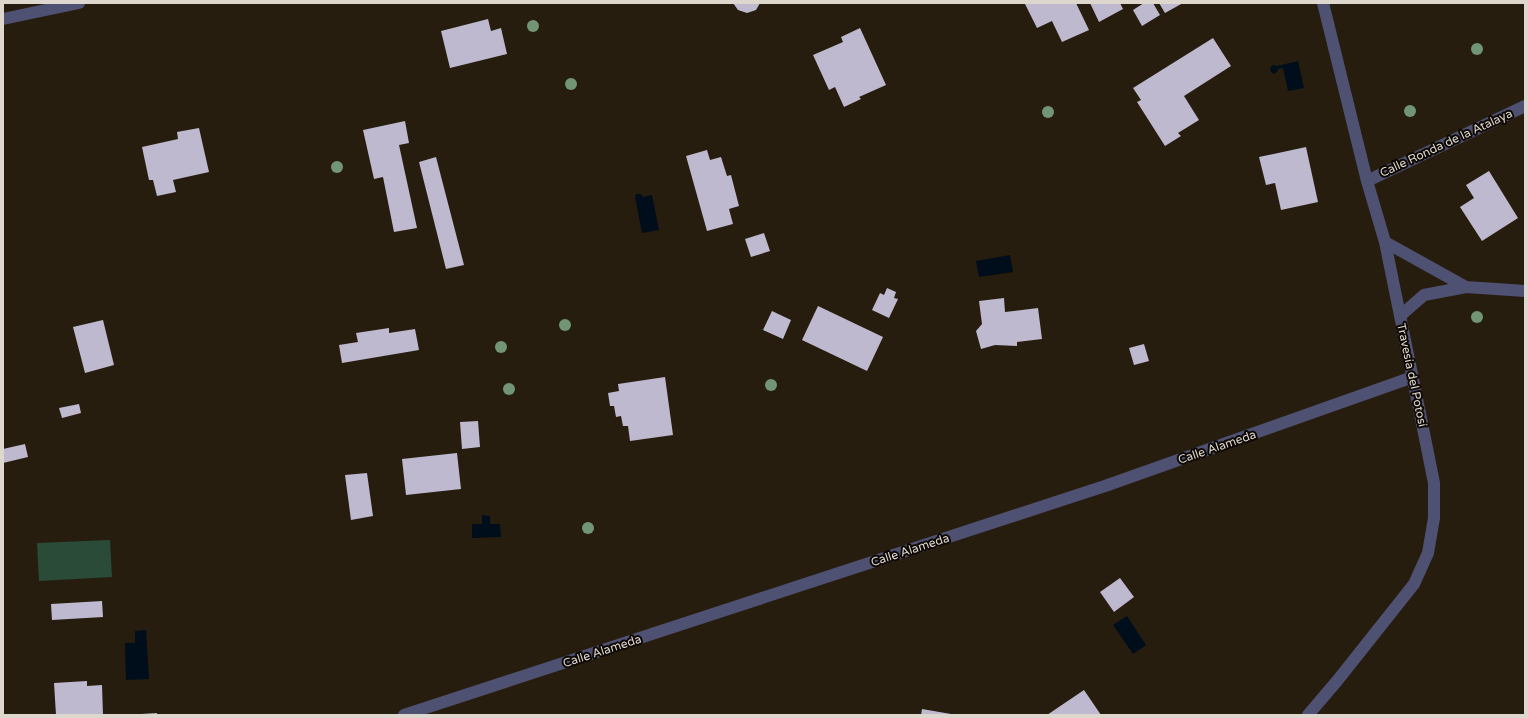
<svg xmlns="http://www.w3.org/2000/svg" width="1528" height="718" font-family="'Varela Round',sans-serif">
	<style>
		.green { fill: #2a4b37 }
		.water { fill: #000d1b }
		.building { fill: #beb9ce }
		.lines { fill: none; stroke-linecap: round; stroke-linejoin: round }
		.street { stroke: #4f5173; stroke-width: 12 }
		.tree { fill: #729575 }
		.labels { text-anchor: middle; stroke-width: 4; stroke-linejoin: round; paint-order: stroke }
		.street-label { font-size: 12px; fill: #ded7ce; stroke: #0d0804 }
	</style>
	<rect width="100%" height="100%" fill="#271d0f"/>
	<path class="green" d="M110 540 112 577 39 581 37 543Z"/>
	<path class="water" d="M1298 61 1304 88 1288 91 1283 68 1278 69 1277 72 1274 74 1271 72 1270 68 1273 65 1277 66Z
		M636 194H641L643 197 652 195 659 230 642 233 635 197Z
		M1010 255 1013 272 979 277 976 261Z
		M482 515 490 516V524H500L501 537 472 538V524H482Z
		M1127 616 1146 645 1133 654 1113 625Z
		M146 630 149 679 126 680 125 643H135V631Z"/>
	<path class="building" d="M733 3H760L756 10 747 13 738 10Z
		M1026 3H1076L1089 30 1062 42 1052 21 1037 28 1025 4Z
		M1090 3H1120L1123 9 1099 22Z
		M1144 3H1153L1160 15 1142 26 1133 10Z
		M1159 3H1183L1165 13Z
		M488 19 491 31 501 28 507 54 450 68 441 31Z
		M860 28 886 85 859 97 861 99 844 107 835 87 829 90 813 55 843 42 841 37Z
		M1213 38 1231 66 1184 96 1199 120 1178 133 1181 136 1165 146 1137 102 1141 100 1133 88Z
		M405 121 409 143 399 145 417 228 394 232 383 177 374 179 363 130Z
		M199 128 209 172 173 180 176 192 157 196 153 180H149L142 147 178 139 177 132Z
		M1306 147 1318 202 1281 210 1275 183 1266 185 1259 157Z
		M707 150 710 160 721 157 727 176 731 175 739 206 729 209 733 224 707 231 686 156Z
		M436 157 464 265 446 269 419 162Z
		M1489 171 1518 218 1482 241 1460 207 1474 198 1466 185Z
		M764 233 770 251 751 257 745 239Z
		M887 288 896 292 894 298 898 299 889 318 872 310 880 293 884 295Z
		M1004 298 1005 312 1038 308 1042 339 1017 342V346L995 345 981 349 976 331 982 324 979 301Z
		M818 306 883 337 867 371 802 340Z
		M772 311 791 320 783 339 763 330Z
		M103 320 114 365 85 373 73 327Z
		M389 328V333L415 329 419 350 342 363 339 345 358 342 356 333Z
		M1144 344 1149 361 1134 365 1129 348Z
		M665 377 673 435 630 441 628 426H623L621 416 616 417 614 406H610L608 393 619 391 618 384Z
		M79 404 81 413 62 418 59 408Z
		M478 421 480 447 462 449 460 422Z
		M25 444 28 457 3 463V449Z
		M457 453 461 489 406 495 402 459Z
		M367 473 373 516 351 520 345 475Z
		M1120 578 1134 597 1114 612 1100 592Z
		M102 601 103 617 52 620 51 604Z
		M87 681V686L102 685 103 715H56L54 683Z
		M1084 690 1101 715H1047Z
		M922 709 951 714V715H921Z
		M157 713V715H141V714Z"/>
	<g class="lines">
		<path class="street" d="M3 19 79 3
			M1367 181 1525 106
			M1385 242 1466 287 1525 291
			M1400 316 1424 295 1466 287
			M404 715 1105 486 1413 377
			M1308 715 1337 681 1414 584 1428 553 1434 518V483L1427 448 1385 242 1367 181 1323 3"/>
	</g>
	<g class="tree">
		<circle cx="533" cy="26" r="6"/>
		<circle cx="1477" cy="49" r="6"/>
		<circle cx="571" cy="84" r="6"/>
		<circle cx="1410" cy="111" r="6"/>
		<circle cx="1048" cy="112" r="6"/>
		<circle cx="337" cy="167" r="6"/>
		<circle cx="1477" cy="317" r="6"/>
		<circle cx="565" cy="325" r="6"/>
		<circle cx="501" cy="347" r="6"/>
		<circle cx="771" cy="385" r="6"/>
		<circle cx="509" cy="389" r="6"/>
		<circle cx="588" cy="528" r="6"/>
	</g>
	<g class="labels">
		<g class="street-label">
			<text transform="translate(1446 143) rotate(-25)" y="4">Calle Ronda de la Atalaya</text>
			<text transform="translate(1412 375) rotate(78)" y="4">Travesía del Potosí</text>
			<text transform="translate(1217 447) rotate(-19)" y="4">Calle Alameda</text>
			<text transform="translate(910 550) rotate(-18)" y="4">Calle Alameda</text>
			<text transform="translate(602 651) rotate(-18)" y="4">Calle Alameda</text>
		</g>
	</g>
	<rect width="1528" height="718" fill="none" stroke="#ded7ce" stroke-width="8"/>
</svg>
